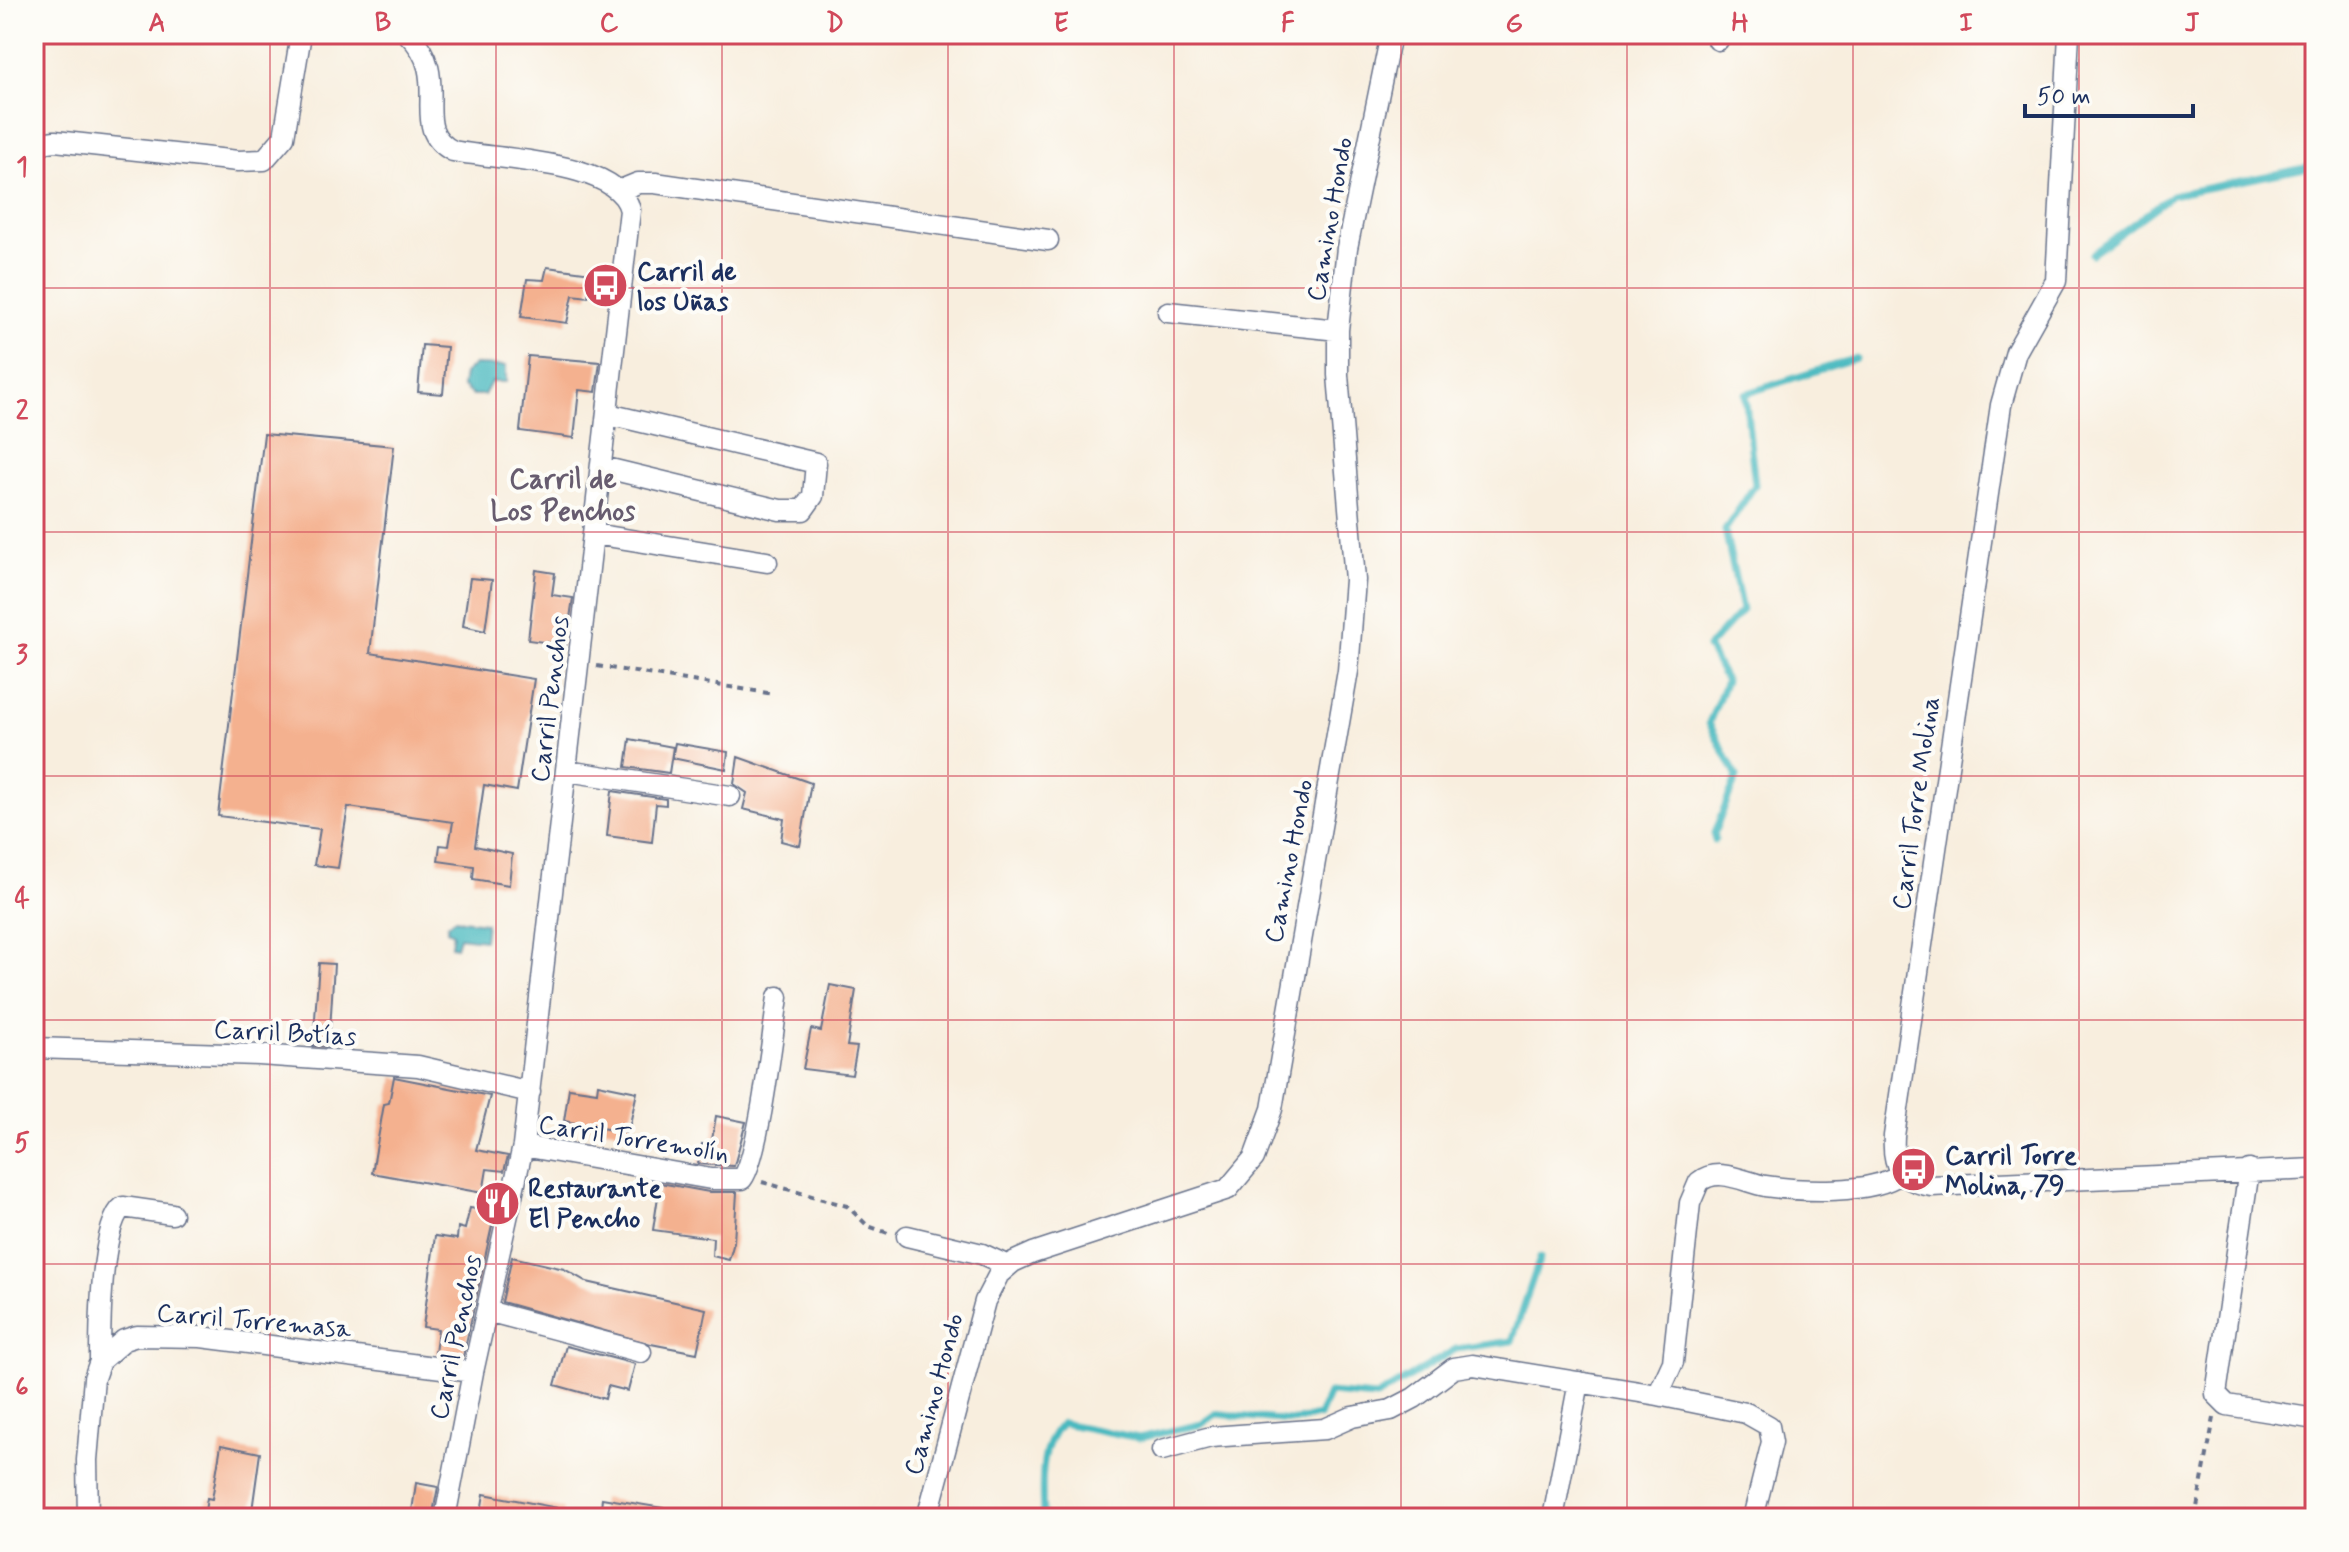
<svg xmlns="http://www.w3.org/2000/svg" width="2349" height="1552" font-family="Mynerve,sans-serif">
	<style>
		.water { fill: #4ab9c0; stroke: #32748f; stroke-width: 2 }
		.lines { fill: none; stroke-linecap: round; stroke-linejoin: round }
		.stream { stroke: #4ab9c0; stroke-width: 7 }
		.building { fill: #f4b18f }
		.minor-casing { stroke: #68728b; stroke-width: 23 }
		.path { stroke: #68728b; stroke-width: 4; stroke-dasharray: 6 6; stroke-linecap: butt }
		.minor { stroke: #fff; stroke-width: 20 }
		.grid { fill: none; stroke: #d1495b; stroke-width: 2; stroke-opacity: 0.55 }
		.labels { text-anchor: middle; stroke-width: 8; stroke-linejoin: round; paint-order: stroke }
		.street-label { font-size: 26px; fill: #1b2f5e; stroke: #fdfcf7 }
		.poi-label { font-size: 26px; font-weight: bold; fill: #1b2f5e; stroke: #fdfcf7; text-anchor: start }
		.neighbourhood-label { font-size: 28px; font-weight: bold; fill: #675c6f; stroke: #fdfcf7 }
		.neatline { fill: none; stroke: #d1495b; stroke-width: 3 }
		.grid-label { font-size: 26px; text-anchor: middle; font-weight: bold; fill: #d1495b }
	</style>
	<rect width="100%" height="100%" fill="#fdfcf7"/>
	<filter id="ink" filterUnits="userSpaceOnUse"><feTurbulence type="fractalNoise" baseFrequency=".0125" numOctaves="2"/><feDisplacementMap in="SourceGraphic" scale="16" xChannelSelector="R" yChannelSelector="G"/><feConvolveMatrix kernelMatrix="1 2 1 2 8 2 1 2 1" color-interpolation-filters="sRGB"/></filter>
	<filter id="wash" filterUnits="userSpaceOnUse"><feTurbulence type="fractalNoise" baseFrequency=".006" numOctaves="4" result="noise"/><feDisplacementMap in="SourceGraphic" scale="32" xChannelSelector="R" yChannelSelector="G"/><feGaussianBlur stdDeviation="1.8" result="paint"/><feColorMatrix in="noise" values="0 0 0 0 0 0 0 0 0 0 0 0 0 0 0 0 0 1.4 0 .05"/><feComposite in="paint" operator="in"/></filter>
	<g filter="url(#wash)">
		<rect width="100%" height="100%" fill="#f8eede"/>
		<path class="water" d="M474 365 506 366V382H491L484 395H472L462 386 464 374Z
			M454 919 486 923 484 940 459 937 456 947 451 946 453 933 447 930 448 924Z"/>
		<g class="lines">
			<path class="stream" d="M2092 254 2172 195 2315 166
				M1715 840 1714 833 1737 777 1709 723 1726 681 1708 647 1742 610 1725 530 1755 485 1745 394 1856 358
				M1043 1518C1042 1486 1038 1447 1062 1423L1139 1438 1202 1424 1216 1414 1291 1421 1319 1416 1329 1393 1376 1397 1456 1349 1512 1341 1540 1258"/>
		</g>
		<g id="blocks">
			<path class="building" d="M547 267 592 273 588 297 573 295 567 323 521 317 527 279 544 280Z
				M422 345 447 347 443 394 418 392Z
				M528 356 600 362 596 392 579 390 574 438 520 431Z
				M264 434 394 446 370 653 534 679 517 791 484 785 475 846 512 854 509 885 473 879 474 866 438 861 440 845 449 846 453 822 348 807 338 868 314 865 320 829 218 816Z
				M536 570 555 573 552 595 573 598 566 645 528 640Z
				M470 578 492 580 485 631 463 626Z
				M630 739 673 747 669 773 626 767Z
				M675 743 728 752 726 769 672 758Z
				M738 757 811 783 800 846 781 841 784 819 743 809 747 793 734 784Z
				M612 791 666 799V805L656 804 652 842 607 836Z
				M319 963 334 964 329 1047 313 1046Z
				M830 985 856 990 847 1046 857 1047 852 1075 803 1069 811 1029 821 1031Z
				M394 1077 490 1096 476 1150 508 1156 504 1171 487 1169 483 1193 372 1173 384 1104 389 1103Z
				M598 1084 637 1092 628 1133 564 1121 569 1088 597 1092Z
				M716 1116 746 1122 734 1166 698 1164 702 1144 711 1146Z
				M660 1183 709 1192H737L734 1242 729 1260 712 1256 713 1238 653 1230Z
				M470 1208 495 1212 463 1357 435 1353 438 1329 423 1327 435 1236 457 1239 458 1227 465 1229Z
				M512 1257 564 1269 587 1282 706 1309 697 1353 651 1344 502 1302Z
				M566 1346 635 1364 628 1391 608 1386 605 1399 555 1385Z
				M221 1445 260 1453 251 1518H204L207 1498 212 1499Z
				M416 1483 438 1487 432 1518H411Z
				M484 1494 563 1509 562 1518H480Z
				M602 1498 663 1508 662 1518H600Z"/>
		</g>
	</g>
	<g filter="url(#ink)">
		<use href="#blocks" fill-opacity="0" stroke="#68728b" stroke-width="2"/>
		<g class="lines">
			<defs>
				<path id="minor" d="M408 34C455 79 406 127 453 151 497 160 619 160 630 210L523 1146 473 1372 445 1518
					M1717 34 1718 40
					M2069 34 2056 281 2016 352 2001 405 1894 1136C1892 1167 1900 1181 1931 1186L2315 1169
					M34 144 55 141 238 161 264 160 284 137 301 34
					M621 190 638 183H655L1048 240
					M1168 312 1338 330
					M602 467 780 510H803L813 496 816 463 608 414
					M594 534 767 562
					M567 771 730 796
					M34 1048 259 1055 418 1066 530 1092
					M523 1146 711 1179H742C759 1158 773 1031 778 997
					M2249 1170 2216 1394 2227 1405 2315 1419
					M907 1236 982 1254 1008 1266
					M487 1311 641 1352
					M100 1361C100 1331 100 1223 123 1207L172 1214
					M1658 1395 1673 1362 1690 1203 1699 1182C1718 1166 1744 1182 1765 1186 1801 1191 1871 1195 1900 1174
					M1162 1450 1211 1437 1325 1429 1352 1417 1391 1410 1414 1398 1454 1368 1473 1365 1658 1395 1746 1413 1769 1426 1772 1442 1753 1518
					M88 1518 87 1460 94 1378 100 1361 124 1340 137 1336 201 1337 473 1372
					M927 1518 985 1301 999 1274 1013 1262 1033 1253 1228 1189 1254 1158 1272 1109 1348 671 1355 580 1338 375V330L1347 248 1391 34
					M1553 1518 1579 1382"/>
			</defs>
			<use href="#minor" class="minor-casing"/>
			<path class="path" d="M597 666 774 694
				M762 1182 847 1206 868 1226 888 1233
				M2195 1518 2214 1418"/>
			<use href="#minor" class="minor"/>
		</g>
	</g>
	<path class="grid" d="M270 34V1518M496 34V1518M722 34V1518M948 34V1518M1174 34V1518M1401 34V1518M1627 34V1518M1853 34V1518M2079 34V1518M34 288H2315M34 532H2315M34 776H2315M34 1020H2315M34 1264H2315"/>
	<defs>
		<symbol id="bus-disc" viewBox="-11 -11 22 22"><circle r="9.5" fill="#d1495b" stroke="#fdfcf7"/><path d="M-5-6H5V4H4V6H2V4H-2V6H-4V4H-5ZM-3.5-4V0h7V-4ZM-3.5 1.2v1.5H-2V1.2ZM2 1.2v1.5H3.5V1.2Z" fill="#fff"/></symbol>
		<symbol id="restaurant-disc" viewBox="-11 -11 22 22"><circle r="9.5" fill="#d1495b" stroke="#fdfcf7"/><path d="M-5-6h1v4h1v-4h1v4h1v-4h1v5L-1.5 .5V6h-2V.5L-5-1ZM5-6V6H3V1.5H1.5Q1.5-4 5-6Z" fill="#fff"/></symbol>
	</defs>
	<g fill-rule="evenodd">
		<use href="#bus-disc" x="580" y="260" width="51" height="51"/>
		<use href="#bus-disc" x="1888" y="1144" width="51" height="51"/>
		<use href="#restaurant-disc" x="472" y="1178" width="51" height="51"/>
	</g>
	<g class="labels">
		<g class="street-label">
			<text transform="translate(1329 219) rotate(-80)" y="9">Camino Hondo</text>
			<text transform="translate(549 699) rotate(-83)" y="9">Carril Penchos</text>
			<text transform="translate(1915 803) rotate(-82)" y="9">Carril Torre Molina</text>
			<text transform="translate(1288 861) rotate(-79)" y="9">Camino Hondo</text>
			<text transform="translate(285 1032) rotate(3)" y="9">Carril Botías</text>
			<text transform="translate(634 1138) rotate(9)" y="9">Carril Torremolín</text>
			<text transform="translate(254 1320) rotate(5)" y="9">Carril Torremasa</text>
			<text transform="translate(455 1337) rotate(-78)" y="9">Carril Penchos</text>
			<text transform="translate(933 1394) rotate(-75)" y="9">Camino Hondo</text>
		</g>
		<g class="poi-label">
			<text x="637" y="280">Carril de<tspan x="637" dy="30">los Uñas</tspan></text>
			<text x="1945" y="1164">Carril Torre<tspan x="1945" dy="30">Molina, 79</tspan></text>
			<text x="528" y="1197">Restaurante<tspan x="528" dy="30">El Pencho</tspan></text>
		</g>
		<g class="neighbourhood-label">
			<text x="563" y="488">Carril de<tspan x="563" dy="32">Los Penchos</tspan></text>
		</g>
	</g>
	<rect width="2349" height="1552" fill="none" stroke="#fdfcf7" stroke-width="88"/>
	<path d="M2025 104v12h168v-12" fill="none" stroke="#1b2f5e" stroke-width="4"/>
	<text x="2037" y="104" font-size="24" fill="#1b2f5e" stroke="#fdfcf7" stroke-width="6" paint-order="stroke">50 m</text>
	<rect x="44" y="44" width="2261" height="1464" class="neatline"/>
	<g class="grid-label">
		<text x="157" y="31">A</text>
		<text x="383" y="31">B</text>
		<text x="609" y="31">C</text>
		<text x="835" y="31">D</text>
		<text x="1061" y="31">E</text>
		<text x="1288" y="31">F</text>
		<text x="1514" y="31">G</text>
		<text x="1740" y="31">H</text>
		<text x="1966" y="31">I</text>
		<text x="2192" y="31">J</text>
		<text x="22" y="175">1</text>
		<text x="22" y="419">2</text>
		<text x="22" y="663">3</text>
		<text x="22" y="907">4</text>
		<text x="22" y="1151">5</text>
		<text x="22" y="1395">6</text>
	</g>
</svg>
